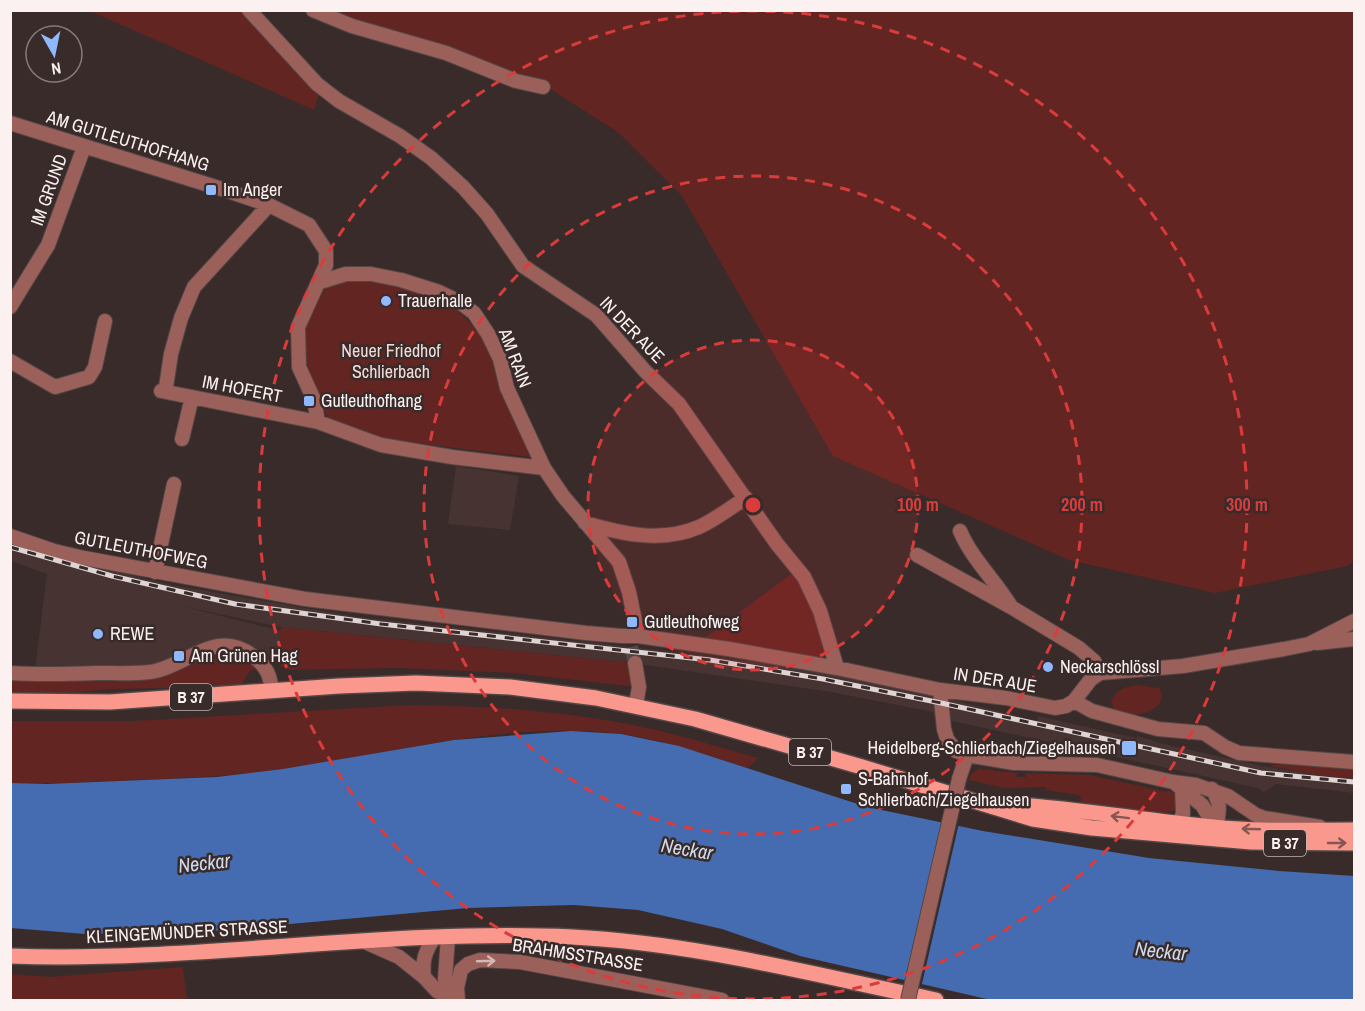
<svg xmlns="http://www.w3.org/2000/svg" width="1365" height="1011" font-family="'Archivo Narrow',sans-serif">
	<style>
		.built { fill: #473331 }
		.green { fill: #632522 }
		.water { fill: #456cb0 }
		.pier { fill: #382b2a }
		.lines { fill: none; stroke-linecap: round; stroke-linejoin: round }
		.minor-tunnel { stroke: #554948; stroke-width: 14; stroke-dasharray: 14 7; stroke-linecap: butt }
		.minor-casing { stroke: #534746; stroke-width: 16 }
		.major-casing { stroke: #534746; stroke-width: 18 }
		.minor { stroke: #9c605b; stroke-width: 14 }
		.major { stroke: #fa988e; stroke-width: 15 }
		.rail-casing { stroke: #ded4d3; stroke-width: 5 }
		.rail { stroke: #382b2a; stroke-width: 3; stroke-dasharray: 9; stroke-linecap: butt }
		.minor-bridge-casing { stroke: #534746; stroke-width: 16; stroke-linecap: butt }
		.minor-bridge { stroke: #9c605b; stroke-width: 14 }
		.oneway { stroke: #865752 }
		.oneway2 { stroke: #d4b7b4 }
		.ring { fill: none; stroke: #da3c3c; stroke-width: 3; stroke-dasharray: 10 8 }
		.poi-dot { fill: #8fb8fd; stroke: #382b2a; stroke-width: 2 }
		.labels { text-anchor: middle; stroke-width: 5; stroke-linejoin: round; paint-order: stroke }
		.shield { fill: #382b2a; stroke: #c0b6b5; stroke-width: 1.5 }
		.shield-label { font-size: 16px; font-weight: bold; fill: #faf1f0 }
		.street-label { font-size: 18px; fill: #faf1f0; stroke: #382b2a }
		.poi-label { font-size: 18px; fill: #faf1f0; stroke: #382b2a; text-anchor: start }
		.park-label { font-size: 18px; fill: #f4dad7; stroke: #382b2a }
		.water-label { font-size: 20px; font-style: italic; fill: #ced9ec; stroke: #382b2a }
		.centre { fill: #da3c3c; stroke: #382b2a; stroke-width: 3 }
		.ring-label { font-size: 18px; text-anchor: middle; font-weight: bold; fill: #da3c3c; stroke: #382b2a; stroke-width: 5; stroke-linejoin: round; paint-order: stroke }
	</style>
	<rect width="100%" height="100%" fill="#382b2a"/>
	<path class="built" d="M456 466 519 476 510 530 448 524Z
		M11 542 48 555 172 585 358 617 641 648 796 667 922 692 1037 721 1038 716 1136 738 1137 736 1155 741V742L1262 766 1324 776 1354 778V793L1276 784 1264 792 1258 788 934 717 933 712 831 692 632 663 281 627 181 606 281 631 276 662 241 642 164 664 133 670H35L47 574 11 561Z"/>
	<path class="green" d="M90 11H243L320 90 314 110Z
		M333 11H1354V561L1347 566 1215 593 1069 560 833 456 682 196 619 133 544 85 361 23Z
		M359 277 422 291 456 310 466 319 484 338 531 457 374 438 327 417 305 367 304 327 323 286Z
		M794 572 816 615 825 655 823 658 705 638Z
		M281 627 632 663 637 687 513 673 398 668 288 670 276 662Z
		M218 638 241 642 270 659 249 672 241 686 114 689 64 693 11 692 10 666 35 670H133L164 664 197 645Z
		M1136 685 1159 688C1171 708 1139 718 1123 714 1120 713 1117 711 1114 710L1111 702C1115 690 1125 687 1136 685Z
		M410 705C493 706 576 711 656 730 691 738 724 749 758 758L748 768C706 755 664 740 621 734 507 720 394 754 283 769 235 776 186 778 138 780 95 782 53 784 11 783V721H134Z
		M1303 761 1354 765V778L1324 776 1268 766Z
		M979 769 1017 773V777H1026V773L1089 775 1168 792 1169 790 1176 794 1177 808 1173 811 1164 813 1088 804 1080 801 1081 798 1079 795 1046 790V787L1004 788 969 780 972 773Z
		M183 967 187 1000H11V974L49 977Z"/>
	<path class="water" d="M571 731 621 734 679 746 867 807 983 831 1149 858 1279 871 1354 876V1000H991L800 956 722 929 638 910 574 905 468 908 191 933 85 934 11 928 10 783 47 784 217 777 283 769 454 740Z"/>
	<path class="pier" d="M942 820 959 823 921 988 904 984Z"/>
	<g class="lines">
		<path class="minor-tunnel" d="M631 647 635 663"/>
		<defs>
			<path id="minor" d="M249 10 317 84 339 101 400 136 431 158 463 187 487 214 523 266 596 315 645 371 679 404 777 544 804 577 820 611 837 668
				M313 10 352 26 446 53 516 81 543 87
				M10 123 222 189 269 205 309 225 326 251V265L298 327 299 367 314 400 318 422 381 445 452 457 544 468
				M320 282 346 274H371L401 280 439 292 458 301 474 313 488 334 500 359 507 388 544 468 563 496 619 562 629 592 638 636
				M10 307 48 245 84 147
				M10 361 55 387 89 377 95 367 105 321
				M161 391 318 422
				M167 392 166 387 171 354 181 318 194 287 269 205
				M182 439 192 397
				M585 523C622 534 662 543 699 527 715 520 731 507 746 498
				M960 531C972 559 994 579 1010 605
				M10 536 54 551 84 558 305 599 586 633 622 636H638L729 649 837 668 940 690 1006 698 1055 708 1066 706 1074 701 1091 679 1100 673 1183 666 1284 649 1309 644 1354 621
				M917 555 1011 607 1079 648 1094 661 1100 673
				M155 572 174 484
				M1317 643 1354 639
				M635 663 639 687 636 705
				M10 673C40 675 69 674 99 673 115 673 133 674 150 672 187 667 215 627 253 656 267 667 270 675 272 691
				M940 690 944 729 947 739 956 751 967 755 1014 763 1097 765 1173 782 1196 785 1228 796 1256 815 1264 818 1320 827
				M1074 701 1092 711 1158 729 1204 733 1225 747 1239 753 1354 762
				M959 779 967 755
				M1176 784 1202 805 1216 828
				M1212 789C1223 807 1218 811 1216 831
				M1178 824 1183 814 1182 787
				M365 942 399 957 424 977 437 991 455 1000
				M424 977C422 960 425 952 434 938
				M448 996 445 979 448 937
				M458 1000 457 988 461 970 468 964 480 960 520 962 722 1000"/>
			<path id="major" d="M10 701 110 702 339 686 416 683 510 687 596 698 695 719 862 767 1033 819 1092 828 1251 842 1354 843
				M1004 804C1074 807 1143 821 1213 827 1260 832 1307 830 1354 830
				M10 956C198 963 384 928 572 937 695 943 815 975 936 1000"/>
		</defs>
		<use href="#minor" class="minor-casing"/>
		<use href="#major" class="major-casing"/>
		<use href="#minor" class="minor"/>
		<use href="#major" class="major"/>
		<defs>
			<path id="rail" d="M10 547 112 576 235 604 381 624 710 660 823 679 941 703 1261 773 1354 782"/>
		</defs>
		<use href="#rail" class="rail-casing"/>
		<use href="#rail" class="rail"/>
		<defs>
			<path id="minor-bridge" d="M908 1000 959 779"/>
		</defs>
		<use href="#minor-bridge" class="minor-bridge-casing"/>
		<use href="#minor-bridge" class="minor-bridge"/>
	</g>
	<defs><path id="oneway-shaft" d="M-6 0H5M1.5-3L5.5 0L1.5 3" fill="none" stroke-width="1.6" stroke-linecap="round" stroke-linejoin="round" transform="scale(1.5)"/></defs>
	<g class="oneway">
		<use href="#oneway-shaft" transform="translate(1120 817) rotate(-173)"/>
		<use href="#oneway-shaft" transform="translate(1251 829) rotate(-178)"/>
		<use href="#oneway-shaft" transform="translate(1337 843)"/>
	</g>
	<use class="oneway2" href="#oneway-shaft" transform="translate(486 961) rotate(-2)"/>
	<circle cx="753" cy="505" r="165" fill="#da3c3c" fill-opacity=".12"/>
	<g class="ring">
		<circle cx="753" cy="505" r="165"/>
		<circle cx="753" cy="505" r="329"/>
		<circle cx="753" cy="505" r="494"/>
	</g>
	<g class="poi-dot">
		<rect x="205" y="184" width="12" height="12" rx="3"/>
		<circle cx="386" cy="301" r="6"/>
		<rect x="303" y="395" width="12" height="12" rx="3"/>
		<rect x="626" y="616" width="12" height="12" rx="3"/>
		<circle cx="98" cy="634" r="6"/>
		<rect x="173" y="650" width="12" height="12" rx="3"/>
		<circle cx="1048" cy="667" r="6"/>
		<rect x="1121" y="740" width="16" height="16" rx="3"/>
		<rect x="840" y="783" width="12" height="12" rx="3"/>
	</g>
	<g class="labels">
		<g class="shield">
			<rect x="170" y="684" width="42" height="26" rx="4.5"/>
			<rect x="789" y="739" width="42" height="26" rx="4.5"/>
			<rect x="1264" y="830" width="42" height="26" rx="4.5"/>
		</g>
		<g class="shield-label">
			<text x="191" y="703">B 37</text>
			<text x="810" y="758">B 37</text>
			<text x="1285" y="849">B 37</text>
		</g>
		<g class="street-label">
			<text transform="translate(128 141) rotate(17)" y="6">AM GUTLEUTHOFHANG</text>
			<text transform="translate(49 190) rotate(-70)" y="6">IM GRUND</text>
			<text transform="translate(632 330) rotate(46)" y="6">IN DER AUE</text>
			<text transform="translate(515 358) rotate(69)" y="6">AM RAIN</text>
			<text transform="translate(242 389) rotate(11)" y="6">IM HOFERT</text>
			<text transform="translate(141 550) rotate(11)" y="6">GUTLEUTHOFWEG</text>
			<text transform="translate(995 680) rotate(9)" y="6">IN DER AUE</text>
			<text transform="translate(187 932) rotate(-3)" y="6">KLEINGEMÜNDER STRASSE</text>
			<text transform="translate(578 955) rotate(9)" y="6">BRAHMSSTRASSE</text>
		</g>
		<g class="poi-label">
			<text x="223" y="196">Im Anger</text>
			<text x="398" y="307">Trauerhalle</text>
			<text x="321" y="407">Gutleuthofhang</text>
			<text x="644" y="628">Gutleuthofweg</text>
			<text x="110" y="640">REWE</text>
			<text x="191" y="662">Am Grünen Hag</text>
			<text x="1060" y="673">Neckarschlössl</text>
			<text x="1116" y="754" text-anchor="end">Heidelberg-Schlierbach/Ziegelhausen</text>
			<text x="858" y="785">S-Bahnhof<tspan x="858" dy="21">Schlierbach/Ziegelhausen</tspan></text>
		</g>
		<g class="park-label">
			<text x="391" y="357">Neuer Friedhof<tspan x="391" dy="21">Schlierbach</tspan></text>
		</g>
		<g class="water-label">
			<text transform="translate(687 849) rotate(9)" y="7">Neckar</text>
			<text transform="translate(204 863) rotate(-6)" y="7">Neckar</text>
			<text transform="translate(1161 951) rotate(6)" y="7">Neckar</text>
		</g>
	</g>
	<circle cx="753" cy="505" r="9" class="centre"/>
	<g class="ring-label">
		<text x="918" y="511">100 m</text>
		<text x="1082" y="511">200 m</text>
		<text x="1247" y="511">300 m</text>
	</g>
	<rect width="1365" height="1011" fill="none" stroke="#faf1f0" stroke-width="24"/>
	<g transform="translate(54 54) rotate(171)"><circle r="28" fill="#382b2a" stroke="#867a79" stroke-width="1.5"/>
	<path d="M0-4.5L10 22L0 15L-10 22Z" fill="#8fb8fd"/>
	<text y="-9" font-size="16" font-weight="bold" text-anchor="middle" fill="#faf1f0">N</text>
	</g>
</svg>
